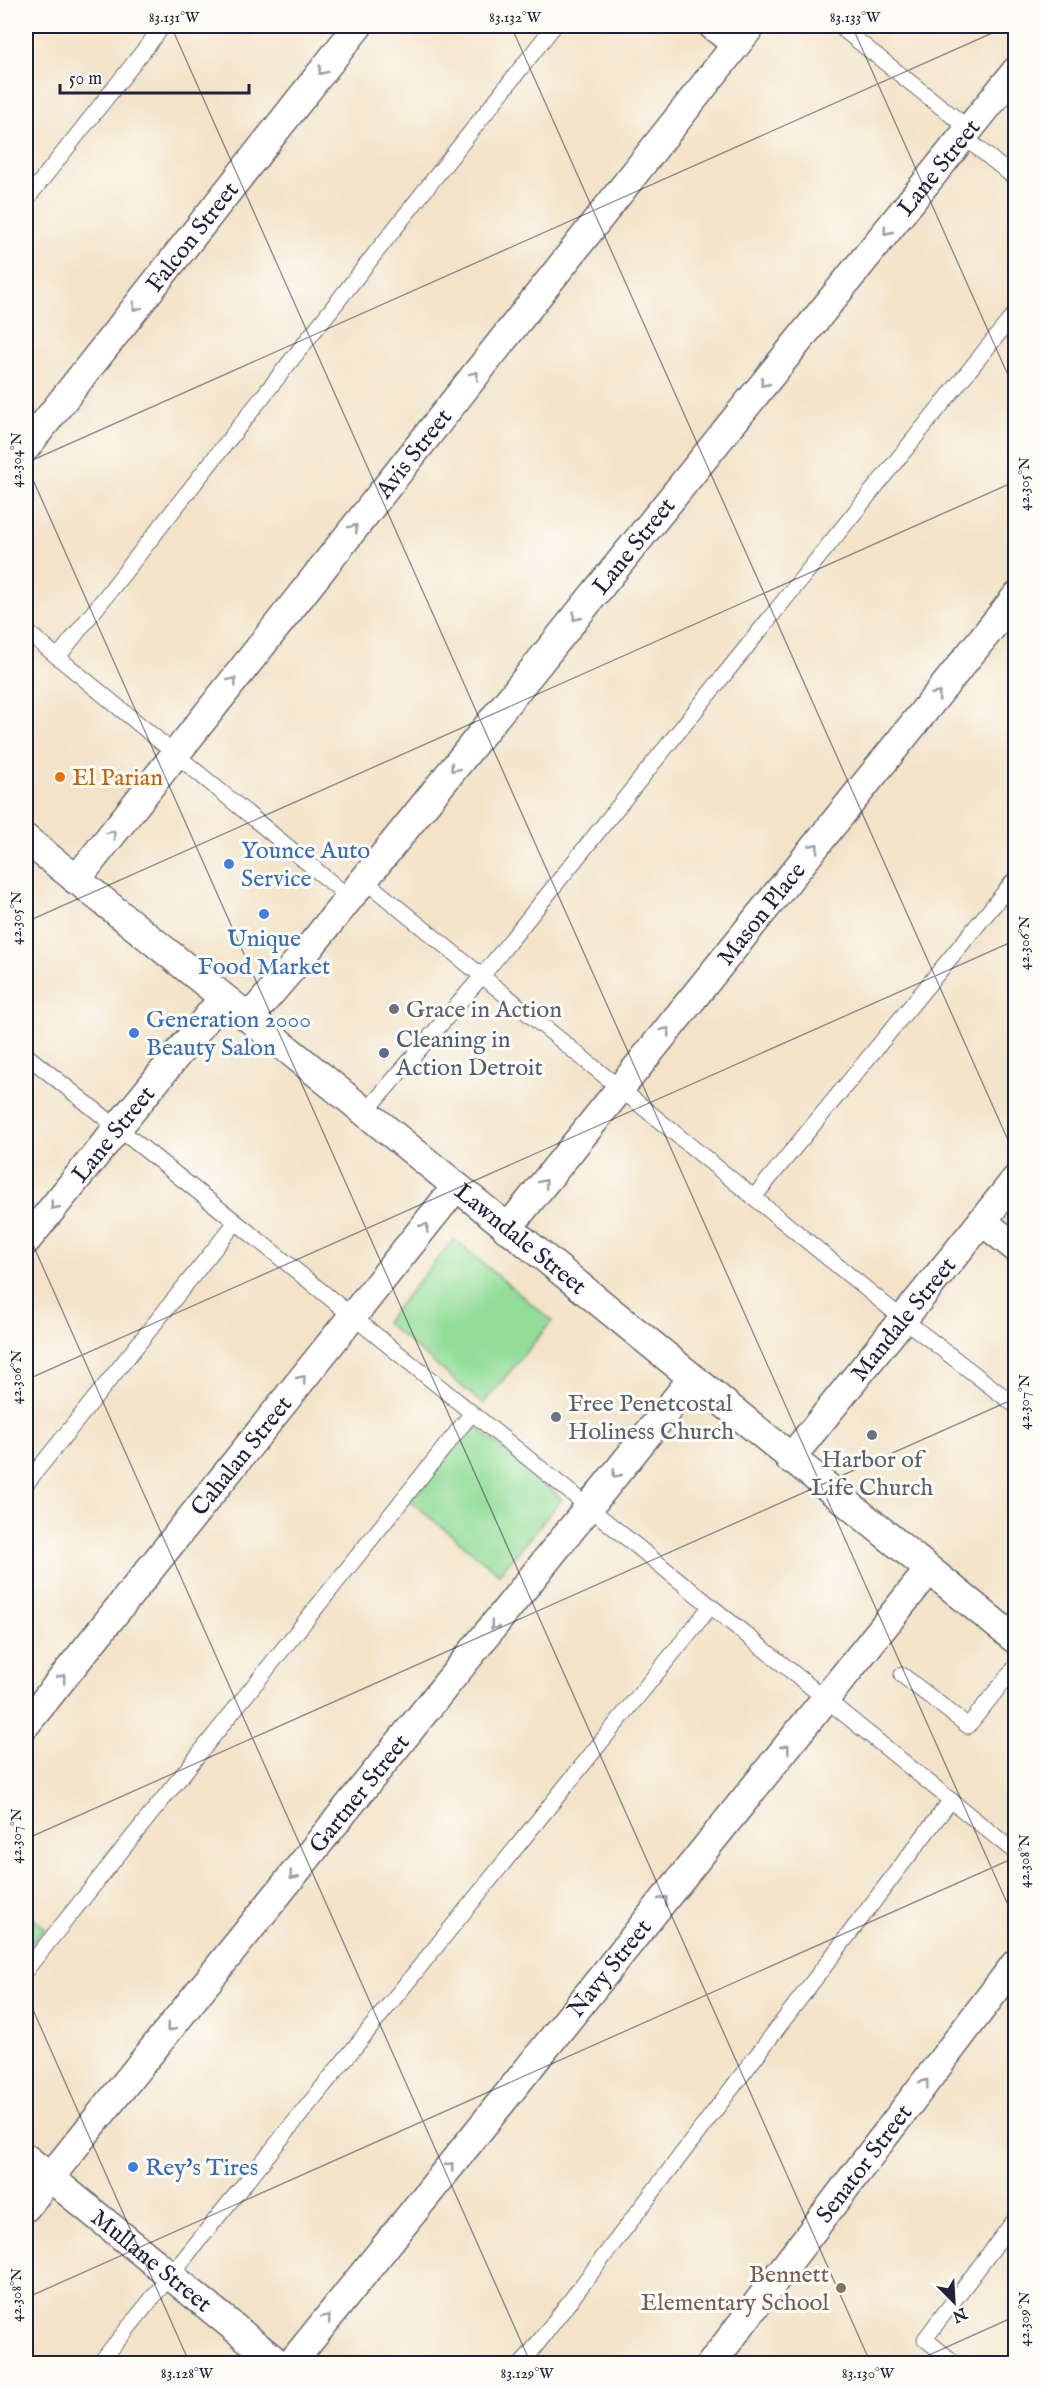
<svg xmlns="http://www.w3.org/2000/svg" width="1041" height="2389" font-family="'IM FELL English',serif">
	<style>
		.green { fill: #93dd98; stroke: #5a806a; stroke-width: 1.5 }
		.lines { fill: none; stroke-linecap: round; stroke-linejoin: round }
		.service-casing { stroke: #6b666c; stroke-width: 17 }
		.minor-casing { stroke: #6b666c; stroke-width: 31 }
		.service { stroke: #fff; stroke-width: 15 }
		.minor { stroke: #fff; stroke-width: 28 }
		.oneway { stroke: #9c9ca7 }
		.ticks { fill: none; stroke: #22223b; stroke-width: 1.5; stroke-opacity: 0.45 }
		.food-dot { fill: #e8710a; stroke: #fdfcf7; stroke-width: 2 }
		.shop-dot { fill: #3f7fe0; stroke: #fdfcf7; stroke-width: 2 }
		.worship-dot { fill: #6b7280; stroke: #fdfcf7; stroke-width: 2 }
		.service-dot { fill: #5c6f8a; stroke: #fdfcf7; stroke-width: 2 }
		.education-dot { fill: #8d6e63; stroke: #fdfcf7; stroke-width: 2 }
		.labels { text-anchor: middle; stroke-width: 6; stroke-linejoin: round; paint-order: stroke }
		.street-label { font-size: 24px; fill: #22223b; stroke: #fdfcf7 }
		.food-label { font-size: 24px; fill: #c56008; stroke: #fdfcf7; text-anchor: start }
		.shop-label { font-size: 24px; fill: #366cbe; stroke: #fdfcf7; text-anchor: start }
		.worship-label { font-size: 24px; fill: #5b616d; stroke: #fdfcf7; text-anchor: start }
		.service-label { font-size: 24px; fill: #4e5e75; stroke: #fdfcf7; text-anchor: start }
		.education-label { font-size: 24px; fill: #785e54; stroke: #fdfcf7; text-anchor: end }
		.neatline { fill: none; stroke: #22223b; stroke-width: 2 }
		.ticks-label { font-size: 15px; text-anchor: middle; fill: #22223b }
	</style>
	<rect width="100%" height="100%" fill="#fdfcf7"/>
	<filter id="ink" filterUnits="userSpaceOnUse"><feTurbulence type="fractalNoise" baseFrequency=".0167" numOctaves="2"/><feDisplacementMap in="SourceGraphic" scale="12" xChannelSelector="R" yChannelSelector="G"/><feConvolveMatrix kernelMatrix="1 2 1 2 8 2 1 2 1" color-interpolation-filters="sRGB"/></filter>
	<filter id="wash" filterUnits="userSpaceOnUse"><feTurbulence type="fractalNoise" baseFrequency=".008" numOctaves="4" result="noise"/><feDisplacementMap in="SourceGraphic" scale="24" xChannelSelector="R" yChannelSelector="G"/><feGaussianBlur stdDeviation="1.35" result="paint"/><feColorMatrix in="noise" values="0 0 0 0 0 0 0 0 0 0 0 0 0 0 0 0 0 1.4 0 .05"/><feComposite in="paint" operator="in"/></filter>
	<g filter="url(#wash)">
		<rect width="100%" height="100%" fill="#f3e3c8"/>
		<path class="green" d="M454 1239 552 1321 483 1404 385 1322Z
			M474 1425 562 1499 499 1574 410 1501Z
			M26 1912 45 1928 26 1951Z"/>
	</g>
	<g filter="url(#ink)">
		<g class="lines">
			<defs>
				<path id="service" d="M839 26 969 129
					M963 136 1016 179
					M26 200 163 26
					M26 631 350 898
					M58 657 554 26
					M364 880 903 1319 1016 1406
					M26 1055 236 1222 1016 1853
					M365 1113 482 976 1016 312
					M754 1197 1016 878
					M26 1484 236 1222
					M902 1675 968 1726 1016 1666
					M26 1970 472 1413
					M99 2364 711 1606
					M522 2364 951 1800
					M956 2364 925 2339 1016 2218"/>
				<g id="minor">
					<path d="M713 26 736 44"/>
					<path id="s1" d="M26 447 358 26"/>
					<path id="s2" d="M26 839 249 1018 1016 1640"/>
					<path id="s3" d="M76 880 751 26"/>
					<path id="s4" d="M249 1018 305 953 1016 71"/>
					<path d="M982 1221 1016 1248"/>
					<path id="s5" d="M507 1229 1016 597"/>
					<path id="s6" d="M26 1241 223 998"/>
					<path id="s7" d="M790 1459 1016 1179"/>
					<path id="s8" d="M26 1724 456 1187"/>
					<path id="s9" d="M26 2158 279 2364"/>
					<path id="s10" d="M26 2207 692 1379"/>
					<path id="s11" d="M291 2364 929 1570"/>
					<path id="s12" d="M711 2364 1016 1963"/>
				</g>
			</defs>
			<use href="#service" class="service-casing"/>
			<use href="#minor" class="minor-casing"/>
			<use href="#service" class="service"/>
			<use href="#minor" class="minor"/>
		</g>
		<defs><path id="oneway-chevron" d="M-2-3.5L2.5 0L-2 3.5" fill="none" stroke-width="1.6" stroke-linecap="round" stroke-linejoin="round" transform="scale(1.5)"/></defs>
		<g class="oneway">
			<use href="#oneway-chevron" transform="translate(322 71) rotate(128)"/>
			<use href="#oneway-chevron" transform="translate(887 231) rotate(129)"/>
			<use href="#oneway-chevron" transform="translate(136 307) rotate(128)"/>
			<use href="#oneway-chevron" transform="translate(475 375) rotate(-52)"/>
			<use href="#oneway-chevron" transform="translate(764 383) rotate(129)"/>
			<use href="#oneway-chevron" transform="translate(354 528) rotate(-52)"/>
			<use href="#oneway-chevron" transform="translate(576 617) rotate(129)"/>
			<use href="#oneway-chevron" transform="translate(233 681) rotate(-52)"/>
			<use href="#oneway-chevron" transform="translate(937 695) rotate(-51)"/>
			<use href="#oneway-chevron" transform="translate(454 768) rotate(129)"/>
			<use href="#oneway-chevron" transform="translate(112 834) rotate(-52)"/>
			<use href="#oneway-chevron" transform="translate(815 847) rotate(-51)"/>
			<use href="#oneway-chevron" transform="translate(666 1031) rotate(-51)"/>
			<use href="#oneway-chevron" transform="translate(544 1183) rotate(-51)"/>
			<use href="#oneway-chevron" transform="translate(54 1206) rotate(129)"/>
			<use href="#oneway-chevron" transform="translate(425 1227) rotate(-51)"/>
			<use href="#oneway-chevron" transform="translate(302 1379) rotate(-51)"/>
			<use href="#oneway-chevron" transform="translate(616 1474) rotate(129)"/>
			<use href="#oneway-chevron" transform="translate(494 1626) rotate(129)"/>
			<use href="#oneway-chevron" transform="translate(62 1678) rotate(-51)"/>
			<use href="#oneway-chevron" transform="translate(786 1748) rotate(-51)"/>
			<use href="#oneway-chevron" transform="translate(293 1876) rotate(129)"/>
			<use href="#oneway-chevron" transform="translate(664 1900) rotate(-51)"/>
			<use href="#oneway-chevron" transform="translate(170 2028) rotate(129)"/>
			<use href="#oneway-chevron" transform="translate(925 2083) rotate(-53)"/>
			<use href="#oneway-chevron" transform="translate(450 2166) rotate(-51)"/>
			<use href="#oneway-chevron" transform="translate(327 2318) rotate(-51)"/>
		</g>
	</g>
	<path class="ticks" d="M171 26 1016 1923M511 26 1016 1158M852 26 1016 393M26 463 1008 26M26 464 871 2364M26 922 1016 481M26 1229 531 2364M26 1380 1016 940M26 1839 1016 1398M26 1994 190 2364M26 2298 1016 1857M909 2364 1016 2316"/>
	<circle class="food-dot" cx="60" cy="777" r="6"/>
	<g class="shop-dot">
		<circle cx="229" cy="864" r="6"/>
		<circle cx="264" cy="914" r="6"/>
		<circle cx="134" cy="1033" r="6"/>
		<circle cx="133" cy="2167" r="6"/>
	</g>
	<g class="worship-dot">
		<circle cx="394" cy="1009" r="6"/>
		<circle cx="556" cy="1417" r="6"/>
		<circle cx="872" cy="1435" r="6"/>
	</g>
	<circle class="service-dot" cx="384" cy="1053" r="6"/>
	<circle class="education-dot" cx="841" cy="2288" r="6"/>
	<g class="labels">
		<g class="street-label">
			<text dy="8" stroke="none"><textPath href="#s4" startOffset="1095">Lane Street</textPath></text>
			<text dy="8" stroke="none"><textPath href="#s1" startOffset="268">Falcon Street</textPath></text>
			<text dy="8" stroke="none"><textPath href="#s3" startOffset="544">Avis Street</textPath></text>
			<text dy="8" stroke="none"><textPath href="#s4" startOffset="609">Lane Street</textPath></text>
			<text dy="8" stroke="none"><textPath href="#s5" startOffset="405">Mason Place</textPath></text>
			<text dy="8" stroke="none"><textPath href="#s6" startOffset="138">Lane Street</textPath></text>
			<text dy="8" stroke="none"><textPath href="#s2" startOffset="636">Lawndale Street</textPath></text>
			<text dy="8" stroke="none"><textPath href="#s7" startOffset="180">Mandale Street</textPath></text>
			<text dy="8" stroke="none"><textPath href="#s8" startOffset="344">Cahalan Street</textPath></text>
			<text dy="8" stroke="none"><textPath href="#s10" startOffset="531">Gartner Street</textPath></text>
			<text dy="8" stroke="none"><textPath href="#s11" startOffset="508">Navy Street</textPath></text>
			<text dy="8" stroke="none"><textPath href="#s12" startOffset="252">Senator Street</textPath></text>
			<text dy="8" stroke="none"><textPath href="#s9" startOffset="162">Mullane Street</textPath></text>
		</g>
		<g class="food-label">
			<text x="72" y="785">El Parian</text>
		</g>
		<g class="shop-label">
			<text x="241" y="858">Younce Auto<tspan x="241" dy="28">Service</tspan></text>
			<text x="264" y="946" text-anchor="middle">Unique<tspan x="264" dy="28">Food Market</tspan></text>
			<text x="146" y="1027">Generation 2000<tspan x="146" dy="28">Beauty Salon</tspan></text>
			<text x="145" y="2175">Rey's Tires</text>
		</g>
		<g class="worship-label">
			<text x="406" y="1017">Grace in Action</text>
			<text x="568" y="1411">Free Penetcostal<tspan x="568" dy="28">Holiness Church</tspan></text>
			<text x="872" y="1467" text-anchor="middle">Harbor of<tspan x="872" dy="28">Life Church</tspan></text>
		</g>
		<g class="service-label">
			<text x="396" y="1047">Cleaning in<tspan x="396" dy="28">Action Detroit</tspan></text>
		</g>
		<g class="education-label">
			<text x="829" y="2282">Bennett<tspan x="829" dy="28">Elementary School</tspan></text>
		</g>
	</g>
	<rect width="1041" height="2389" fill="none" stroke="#fdfcf7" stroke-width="66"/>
	<g transform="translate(954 2302) rotate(156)" stroke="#fdfcf7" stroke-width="4.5" paint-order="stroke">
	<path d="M0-4.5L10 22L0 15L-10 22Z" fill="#22223b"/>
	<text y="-9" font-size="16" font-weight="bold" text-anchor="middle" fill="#22223b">N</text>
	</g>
	<path d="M60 84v9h189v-9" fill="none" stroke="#22223b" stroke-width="3"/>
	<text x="69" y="84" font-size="18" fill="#22223b" stroke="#fdfcf7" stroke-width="4.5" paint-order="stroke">50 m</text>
	<rect x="33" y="33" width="975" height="2323" class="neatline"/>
	<g class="ticks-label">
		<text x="174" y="22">83.131°W</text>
		<text x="515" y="22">83.132°W</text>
		<text x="855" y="22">83.133°W</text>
		<text transform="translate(16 460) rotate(-90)" y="5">42.304°N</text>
		<text transform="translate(1024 484) rotate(-90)" y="5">42.305°N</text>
		<text transform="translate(16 918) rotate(-90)" y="5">42.305°N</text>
		<text transform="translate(1024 943) rotate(-90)" y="5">42.306°N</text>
		<text transform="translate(16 1377) rotate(-90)" y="5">42.306°N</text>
		<text transform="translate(1024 1402) rotate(-90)" y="5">42.307°N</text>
		<text transform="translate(16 1836) rotate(-90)" y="5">42.307°N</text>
		<text transform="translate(1024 1861) rotate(-90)" y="5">42.308°N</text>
		<text transform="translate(16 2295) rotate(-90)" y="5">42.308°N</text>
		<text transform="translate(1024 2319) rotate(-90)" y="5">42.309°N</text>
		<text x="187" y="2378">83.128°W</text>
		<text x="527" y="2378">83.129°W</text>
		<text x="868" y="2378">83.130°W</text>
	</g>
</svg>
